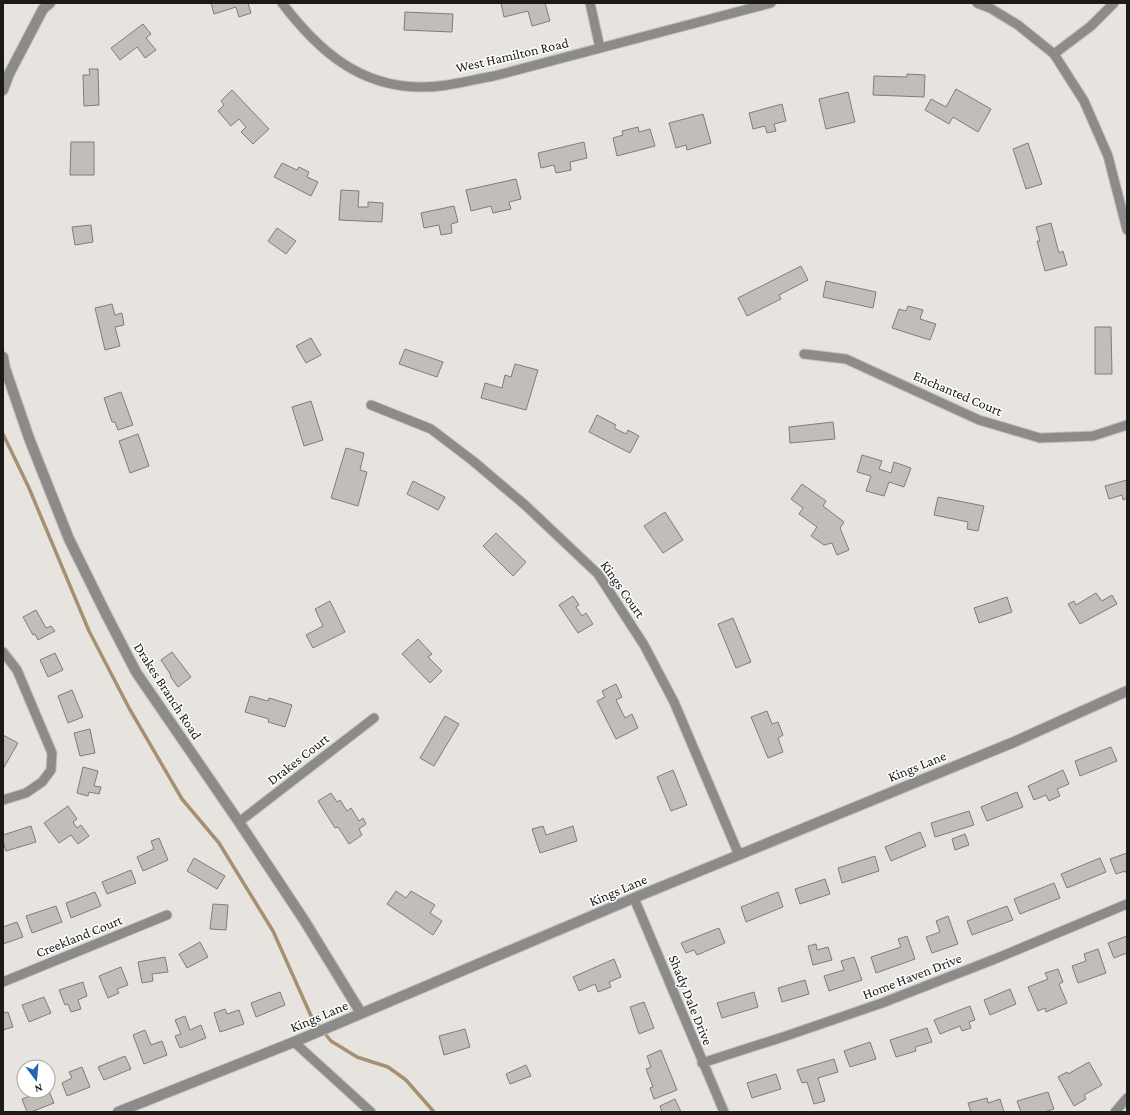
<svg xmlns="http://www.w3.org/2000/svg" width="1130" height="1115" font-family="'Crimson Pro',serif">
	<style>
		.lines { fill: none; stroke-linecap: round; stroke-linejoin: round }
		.stream { stroke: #a69071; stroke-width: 3.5 }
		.building { fill: #c1beb9; stroke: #807d79 }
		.minor-casing { stroke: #c2c0bc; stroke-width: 11 }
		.tertiary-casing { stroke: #c2c0bc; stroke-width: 12 }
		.minor { stroke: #8c8b89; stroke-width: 9 }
		.tertiary { stroke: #8c8b89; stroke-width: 10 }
		.labels { text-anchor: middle; stroke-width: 3; stroke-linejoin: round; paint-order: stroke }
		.street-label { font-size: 14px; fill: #1b1a18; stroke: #fff }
	</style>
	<rect width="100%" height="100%" fill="#e7e4e0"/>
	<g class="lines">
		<path class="stream" d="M3 434 29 488 89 631 129 708 182 799 219 843 273 931 312 1018 331 1041 357 1057 388 1067 406 1080 434 1112"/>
	</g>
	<path class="building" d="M211 3H248L251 13 239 17 236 7 214 14Z
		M501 3H545L550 21 532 26 528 11 504 17Z
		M405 12 453 14 452 32 404 30Z
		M143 24 151 34 146 38 156 50 145 58 137 47 120 60 111 48Z
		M89 69H98L99 105 84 106 83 75H90Z
		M907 74 925 75 924 97 873 95 874 76 907 77Z
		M956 89 991 109 978 132 953 117 949 124 925 110 931 99 946 107Z
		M232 90 269 129 253 144 241 132 246 127 239 119 231 126 218 111 224 105 221 101Z
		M848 92 855 122 826 129 819 99Z
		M782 104 786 121 774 124 776 131 767 133 765 126 753 129 749 113Z
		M703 114 711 143 687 150 686 145 676 148 669 123Z
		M638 127 639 132 650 129 655 146 617 156 613 138 623 135 622 131Z
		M71 142H94V175H70Z
		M584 142 587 158 570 162 571 170 556 173 554 165 541 168 538 153Z
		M1028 143 1042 184 1026 189 1013 149Z
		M282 163 297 170 299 167 309 172 307 177 318 182 311 196 274 177Z
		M516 179 521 199 509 202 511 209 493 213 491 206 471 211 466 190Z
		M341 190 359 191 358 207H368V202L383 203 382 222 339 220Z
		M454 206 458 222 451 224 452 233 441 235 439 225 424 228 421 213Z
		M1051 223 1059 253 1063 251 1067 265 1045 271 1037 241H1040L1036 227Z
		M91 225 93 242 75 245 72 227Z
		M277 228 296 241 286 254 268 241Z
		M801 266 808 280 779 295 781 299 747 316 738 298Z
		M826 281 876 292 873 308 823 297Z
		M112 304 115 315 122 313 124 325 115 327 120 346 105 350 95 308Z
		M908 306 923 310 920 319 936 324 930 340 892 328 899 309 906 311Z
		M1095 327H1111L1112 374H1095Z
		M311 338 321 355 306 363 296 346Z
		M405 349 443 362 437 377 399 364Z
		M515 364 538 370 526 410 481 398 485 383 502 388 505 375 511 377Z
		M121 392 133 425 118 430 115 422H112L104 398Z
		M311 401 323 440 304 446 292 407Z
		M597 415 616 425 614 428 626 434 628 430 639 436 630 453 589 432Z
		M833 422 835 439 790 443 789 427Z
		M138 434 149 466 130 473 119 441Z
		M346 448 364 453 360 470 367 472 358 506 331 498Z
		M862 455 882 461 879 469 891 473 894 462 911 468 904 487 889 482 884 496 866 491 871 476 857 472Z
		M1127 480V498L1123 500 1122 495 1109 499 1105 486Z
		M413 481 445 497 438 510 407 494Z
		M802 484 826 501 823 506 844 522 840 528 849 550 837 555 832 543 824 545 811 536 817 527 799 514 803 508 791 499Z
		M938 497 984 506 978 531 967 529 968 522 934 515Z
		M665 512 683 540 663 553 644 526Z
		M496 533 526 562 513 576 483 546Z
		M1096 593 1102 601 1112 595 1117 604 1080 624 1068 604 1074 601 1076 605Z
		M573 596 579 605 576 607 582 616 586 613 593 624 578 633 559 605Z
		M1007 597 1012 612 979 623 974 608Z
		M330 601 345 632 313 648 306 635 323 626 315 609Z
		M36 610 46 628 51 626 55 631 38 640 35 634 33 635 23 617Z
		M733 618 751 662 736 668 718 624Z
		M418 639 432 654 428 657 442 671 430 683 402 654Z
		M172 652 191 677 178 687 170 676 171 675 161 660Z
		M55 653 63 670 48 677 40 660Z
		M616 684 622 697 616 700 625 718 632 714 638 728 616 739 597 701 605 697 602 691Z
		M72 690 83 717 68 723 58 696Z
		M250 696 268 701 269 698 292 705 285 727 268 722 269 719 245 712Z
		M767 711 772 724 778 722 783 735 778 738 783 752 768 758 751 717Z
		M445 716 459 724 434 766 420 758Z
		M90 729 95 753 80 756 74 733Z
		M3 735 18 743 3 769Z
		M1111 747 1117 761 1080 776 1075 761Z
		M83 767 98 771 94 786 101 787 99 794 89 792 88 796 77 793Z
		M673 770 687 805 671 811 657 777Z
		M1063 770 1069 784 1057 789 1060 796 1049 801 1046 795 1034 800 1028 786Z
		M1017 792 1023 807 987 821 981 807Z
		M331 793 337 802 340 800 347 811 351 808 359 821 363 818 366 824 359 829 362 835 349 844 338 827 335 828 318 801Z
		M68 806 77 819 73 822 77 828 81 825 89 836 78 844 71 835 59 843 44 823Z
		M969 811 974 825 935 837 931 823Z
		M31 826 36 842 6 851 3 842V835Z
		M543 826 546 835 573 826 577 841 540 853 532 829Z
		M920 832 926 846 891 861 885 847Z
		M965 834 969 845 955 850 952 839Z
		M159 838 168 860 143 871 137 857 154 849 151 841Z
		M1127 853V874L1125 871 1116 874 1110 859Z
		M875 856 879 871 842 883 838 868Z
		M194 858 225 876 217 889 187 871Z
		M1100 858 1106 872 1067 888 1061 874Z
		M131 870 136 883 107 894 102 882Z
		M825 879 830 894 800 904 795 889Z
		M1054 883 1060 898 1020 914 1014 899Z
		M396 891 406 898 411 891 435 905 430 913 442 921 433 935 387 904Z
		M95 892 101 906 71 918 66 903Z
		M778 892 783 907 746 922 741 907Z
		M213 904 228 905 226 930 210 929Z
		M56 906 62 922 32 933 26 916Z
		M1007 906 1013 920 972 935 967 921Z
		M948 916 958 944 932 953 926 937 940 932 936 921Z
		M17 922 23 937 3 944V927Z
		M719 928 725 943 697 955 694 950 686 953 681 943Z
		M907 936 915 959 876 973 871 957 901 947 898 939Z
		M1127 936V953L1114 958 1108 943Z
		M200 942 208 957 187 968 179 954Z
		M816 944 817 950 828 947 832 960 813 965 808 946Z
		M1098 949 1106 973 1078 983 1072 966 1086 961 1084 954Z
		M165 957 168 972 152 974 153 981 142 983 138 962Z
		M854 957 862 980 829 991 824 976 844 970 841 961Z
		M614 959 621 977 609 982 611 987 598 992 595 984 579 991 573 977Z
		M121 967 128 985 117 989 119 993 108 998 99 976Z
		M1058 969 1063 982 1059 984 1067 1003 1046 1012 1045 1008 1038 1011 1028 987 1048 979 1045 973Z
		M805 980 809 994 782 1002 778 988Z
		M83 982 87 996 78 1000 81 1009 71 1012 68 1004 65 1005 59 990Z
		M1010 989 1016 1004 990 1015 984 1000Z
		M280 992 285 1005 256 1017 251 1003Z
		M754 992 758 1007 722 1018 717 1003Z
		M44 997 51 1013 29 1022 22 1005Z
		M644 1002 654 1028 639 1034 630 1007Z
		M970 1006 975 1020 969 1022 971 1028 962 1031 960 1026 940 1034 934 1020Z
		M225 1009 227 1014 239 1010 244 1024 220 1032 214 1013Z
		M8 1012 13 1027 3 1030V1013Z
		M185 1016 190 1030 201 1025 206 1038 180 1048 175 1036 181 1034 175 1020Z
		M927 1028 932 1042 915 1047 916 1051 896 1057 890 1040Z
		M465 1029 470 1047 444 1055 439 1036Z
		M145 1030 151 1045 162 1041 167 1055 144 1064 133 1035Z
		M870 1042 876 1059 850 1067 844 1051Z
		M661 1050 677 1090 654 1099 650 1088 653 1087 646 1069 651 1067 647 1056Z
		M125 1056 131 1069 104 1080 98 1067Z
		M834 1059 838 1072 818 1078 825 1101 814 1104 807 1082 802 1083 797 1070Z
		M1089 1062 1102 1085 1084 1095 1086 1099 1074 1106 1058 1077 1067 1072 1068 1074Z
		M526 1065 531 1076 510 1084 506 1074Z
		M82 1067 90 1087 67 1096 62 1083 72 1078 69 1072Z
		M776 1074 781 1089 752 1098 747 1083Z
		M48 1089 54 1103 31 1112H27L22 1099 43 1091H48Z
		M1048 1092 1054 1109 1044 1112H1021L1017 1101Z
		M987 1098 988 1103 1000 1099 1004 1112H971L968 1103Z
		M675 1099 681 1112H662L660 1106Z"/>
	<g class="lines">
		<defs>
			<path id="minor" d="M282 3C318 50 358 86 419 87 444 88 470 80 494 76L771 3
				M590 3 600 48
				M977 3 990 8 1018 25 1054 54 1084 101 1108 156 1127 230
				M1054 54 1091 26 1114 3
				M804 354 846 359 979 420 1040 438 1093 436 1127 425
				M371 405 431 429 473 461 525 505 598 574 644 645 674 702 739 855
				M3 652 17 670 52 753 51 770 42 782 26 793 3 800
				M239 822 374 718
				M634 898 724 1112
				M3 982 167 915
				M294 1042 371 1112
				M702 1063 786 1036 882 1003 995 959 1127 904
				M1115 1112 1127 1098"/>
			<path id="tertiary" d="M3 90 9 74 43 9 50 3
				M3 357 5 368 29 438 69 539 106 614 136 672 239 822 304 920 361 1013
				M118 1112 294 1042 634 898 1014 742 1127 691"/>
		</defs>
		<use href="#minor" class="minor-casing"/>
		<use href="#tertiary" class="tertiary-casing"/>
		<use href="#minor" class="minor"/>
		<use href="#tertiary" class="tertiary"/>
	</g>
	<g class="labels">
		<g class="street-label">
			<text transform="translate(512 55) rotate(-13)" y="5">West Hamilton Road</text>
			<text transform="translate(958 393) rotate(23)" y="5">Enchanted Court</text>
			<text transform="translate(623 589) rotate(55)" y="5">Kings Court</text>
			<text transform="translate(168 691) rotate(57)" y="5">Drakes Branch Road</text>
			<text transform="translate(298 759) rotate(-38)" y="5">Drakes Court</text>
			<text transform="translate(917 766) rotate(-22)" y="5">Kings Lane</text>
			<text transform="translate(618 890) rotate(-23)" y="5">Kings Lane</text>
			<text transform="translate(79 936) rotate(-22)" y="5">Creekland Court</text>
			<text transform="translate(912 976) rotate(-21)" y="5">Home Haven Drive</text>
			<text transform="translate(691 1000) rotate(68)" y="5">Shady Dale Drive</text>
			<text transform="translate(319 1016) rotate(-23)" y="5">Kings Lane</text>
		</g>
	</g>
	<rect width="1130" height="1115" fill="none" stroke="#1b1a18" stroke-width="8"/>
	<g transform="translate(36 1079) rotate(164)"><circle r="19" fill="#ffffff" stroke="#a4a3a3"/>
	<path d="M0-3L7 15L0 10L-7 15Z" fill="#2165b5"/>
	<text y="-6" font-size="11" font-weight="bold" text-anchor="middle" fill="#1b1a18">N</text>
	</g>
</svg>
